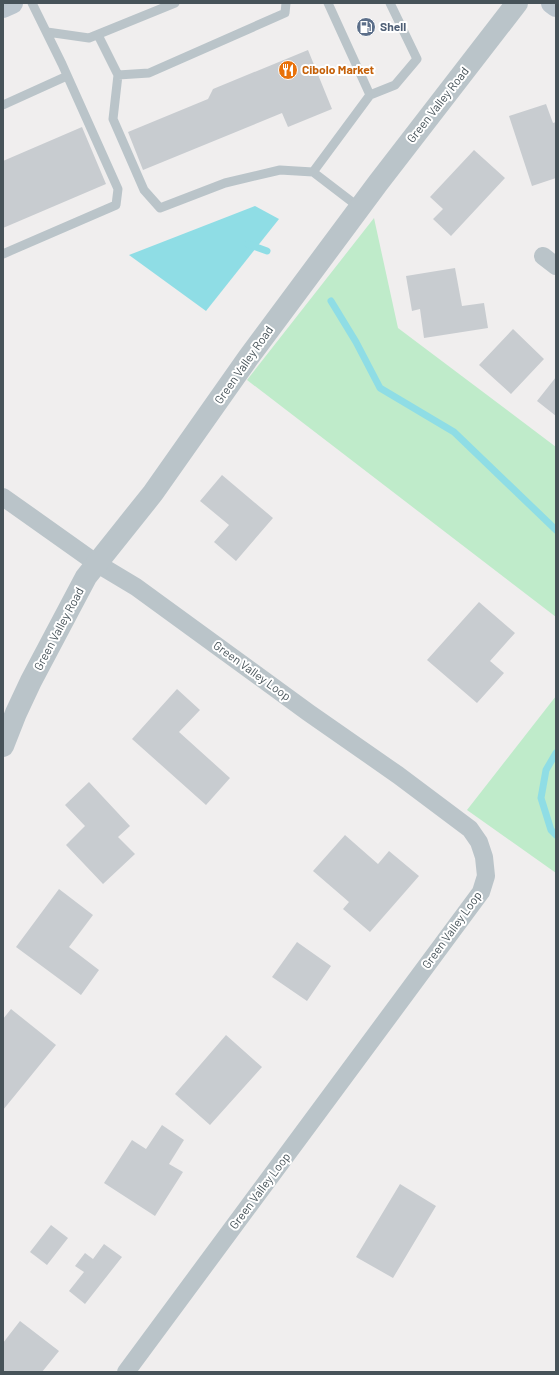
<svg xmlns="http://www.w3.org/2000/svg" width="559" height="1375" font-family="Barlow,sans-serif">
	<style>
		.green { fill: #bfebca }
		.water { fill: #8fdde5 }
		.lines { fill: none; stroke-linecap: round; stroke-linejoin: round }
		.stream { stroke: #8fdde5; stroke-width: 7 }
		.building { fill: #c8ccd0 }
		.service { stroke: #bac4c9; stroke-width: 9 }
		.minor { stroke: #bac4c9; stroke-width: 18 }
		.tertiary { stroke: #bac4c9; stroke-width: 22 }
		.secondary { stroke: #bbc6ce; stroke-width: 22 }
		.labels { text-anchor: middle; stroke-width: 4; stroke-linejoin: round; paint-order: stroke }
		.service-label { font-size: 12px; font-weight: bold; fill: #4e5e75; stroke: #fff; text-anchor: start }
		.food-label { font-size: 12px; font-weight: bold; fill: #c56008; stroke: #fff; text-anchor: start }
		.street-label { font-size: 12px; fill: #475359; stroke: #fff }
	</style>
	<rect width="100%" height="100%" fill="#f0eeee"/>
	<path class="green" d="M374 218 398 328 556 447V617L247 380Z
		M556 696V873L467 810Z"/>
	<path class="water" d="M255 206 279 219 206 311 129 255Z"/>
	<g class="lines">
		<path class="stream" d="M248 244 267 251
			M331 301 356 342 380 388 454 432 556 530
			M556 753 546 770 541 798 551 830 556 835"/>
	</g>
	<path class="building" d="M308 50 332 109 288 127 282 113 143 170 128 132 208 99 213 89Z
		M546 104 553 123 556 122V178L532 186 509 116Z
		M82 127 106 184 3 228V161Z
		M474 150 505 178 451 236 433 219 443 209 430 197Z
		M455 268 462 306 484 303 488 328 424 338 420 309 412 311 406 276Z
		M513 329 544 359 511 394 479 365Z
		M556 377V416L537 401Z
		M222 475 273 518 236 561 214 542 229 525 200 501Z
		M479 602 515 633 490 661 504 673 477 703 427 660Z
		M177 689 200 710 179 732 230 778 206 805 132 739Z
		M89 782 130 826 118 837 135 854 103 884 66 845 85 826 65 805Z
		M345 835 378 864 389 851 419 876 370 932 343 909 349 902 313 871Z
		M59 889 93 915 69 947 99 970 81 995 16 947Z
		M297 942 331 966 307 1001 272 977Z
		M11 1009 56 1045 3 1110V1019Z
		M226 1035 262 1067 210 1125 175 1094Z
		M162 1125 184 1140 169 1164 183 1172 155 1216 104 1183 132 1140 146 1149Z
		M400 1184 436 1206 393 1278 356 1257Z
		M51 1225 68 1238 47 1265 30 1252Z
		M104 1244 122 1257 85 1304 69 1291 84 1272 75 1266 85 1253 93 1259Z
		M20 1321 59 1351 42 1372H3V1343Z"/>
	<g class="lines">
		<path class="service" d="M328 3 370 95
			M47 32 89 38 175 3
			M98 35 118 75 113 119 144 190 160 208 225 183 280 170 313 172
			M118 75 149 73 285 13 286 3
			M3 105 67 76
			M360 208 313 172 370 95 395 85 417 59 390 3
			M3 254 116 205 118 189 62 64 32 3"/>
		<path class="minor" d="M543 256 556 266
			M3 497 96 563 136 587 309 713 398 775 470 829 479 842 484 857 486 876 481 892 126 1372"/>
		<path class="tertiary" d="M3 746 16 713 31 681 86 577 153 493 248 358 378 183 517 3"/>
		<path class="secondary" d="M552 3 556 6
			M3 7 12 3"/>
	</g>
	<defs>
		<symbol id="fuel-disc" viewBox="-11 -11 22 22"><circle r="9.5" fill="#5c6f8a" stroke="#fff"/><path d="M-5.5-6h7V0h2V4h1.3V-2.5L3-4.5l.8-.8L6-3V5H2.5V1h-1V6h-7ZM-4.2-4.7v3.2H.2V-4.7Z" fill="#fff"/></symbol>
		<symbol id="restaurant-disc" viewBox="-11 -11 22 22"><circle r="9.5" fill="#e8710a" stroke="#fff"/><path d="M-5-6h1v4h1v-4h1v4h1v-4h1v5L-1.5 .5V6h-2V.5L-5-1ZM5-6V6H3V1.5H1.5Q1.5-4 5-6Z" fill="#fff"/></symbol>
	</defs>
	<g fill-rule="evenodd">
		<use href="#fuel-disc" x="355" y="16" width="22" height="22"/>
		<use href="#restaurant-disc" x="277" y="59" width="22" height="22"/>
	</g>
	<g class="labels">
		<g class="service-label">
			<text x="380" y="31">Shell</text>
		</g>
		<g class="food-label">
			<text x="302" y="74">Cibolo Market</text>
		</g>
		<g class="street-label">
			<text transform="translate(438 105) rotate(-52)" y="4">Green Valley Road</text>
			<text transform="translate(244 365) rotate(-55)" y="4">Green Valley Road</text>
			<text transform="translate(59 629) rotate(-62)" y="4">Green Valley Road</text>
			<text transform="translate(252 671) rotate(36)" y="4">Green Valley Loop</text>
			<text transform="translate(452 930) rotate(-54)" y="4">Green Valley Loop</text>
			<text transform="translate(260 1191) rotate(-53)" y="4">Green Valley Loop</text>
		</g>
	</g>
	<rect width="559" height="1375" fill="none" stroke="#475359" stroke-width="8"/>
</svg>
